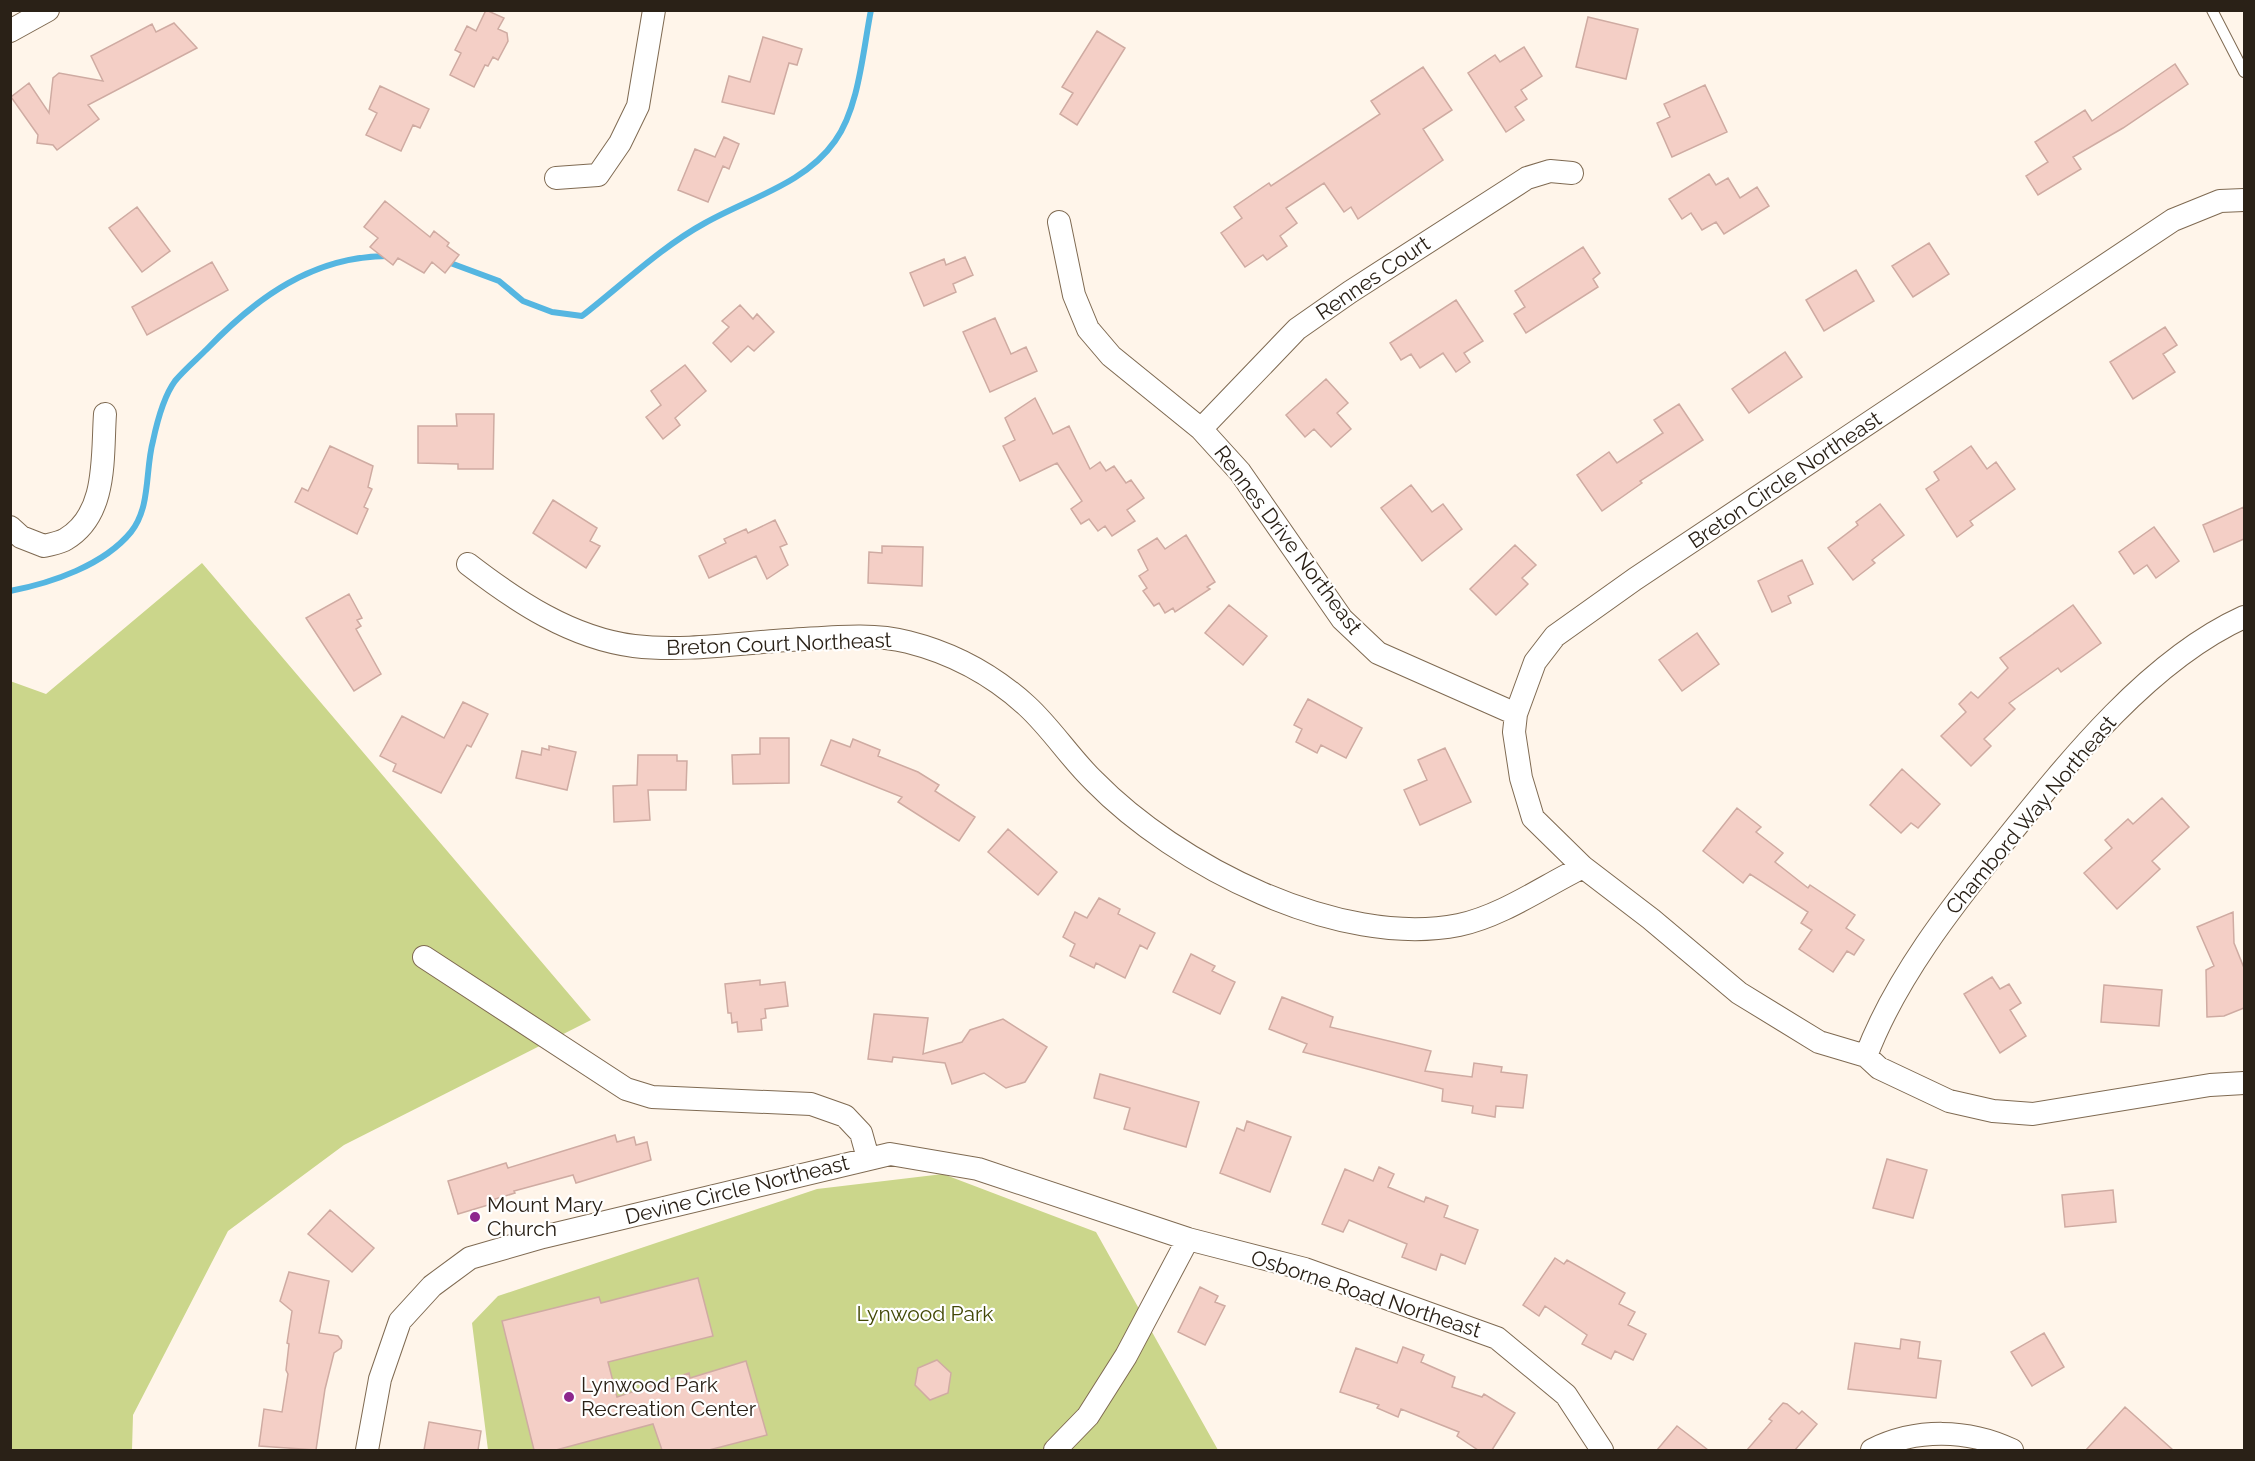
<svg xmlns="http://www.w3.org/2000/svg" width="2255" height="1461" font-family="Raleway,sans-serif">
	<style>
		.green { fill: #cbd68b }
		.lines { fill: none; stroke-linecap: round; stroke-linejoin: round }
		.stream { stroke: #55b6e1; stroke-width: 6 }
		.building { fill: #f4cfc6; stroke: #cfaba2; stroke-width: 1.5 }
		.lane-casing { stroke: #7f6a52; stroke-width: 12 }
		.street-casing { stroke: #7f6a52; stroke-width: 24 }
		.lane { stroke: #fff; stroke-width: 10 }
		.street { stroke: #fff; stroke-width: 22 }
		.poi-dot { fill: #8d278d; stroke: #fff; stroke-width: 2 }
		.labels { text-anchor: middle; stroke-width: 4.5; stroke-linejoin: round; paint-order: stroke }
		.street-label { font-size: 21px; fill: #2a2117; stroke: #fff }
		.poi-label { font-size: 21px; fill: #2a2117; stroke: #fff; text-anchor: start }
		.park-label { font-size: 21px; fill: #424805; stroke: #fff }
	</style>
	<rect width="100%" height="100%" fill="#fff5ea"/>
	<path class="green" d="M202 563 591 1020 344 1145 228 1231 133 1415 132 1450H11L10 681 46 694Z
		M943 1174 1096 1232 1218 1450H488L472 1323 498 1296 817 1189Z"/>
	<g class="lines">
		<path class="stream" d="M445 261 499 281 523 301 552 312 582 316C622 285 661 247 705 223 749 198 805 184 835 141 859 108 863 50 871 10
			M10 591C52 583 104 565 131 532 151 507 145 470 153 441 157 422 164 396 175 381 184 370 197 359 207 349 256 298 313 256 388 256"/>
	</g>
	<path class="building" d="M486 10 504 18 498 29 507 33 508 41 498 60 493 57 488 66 485 65 474 87 450 75 461 53 455 50 467 26 476 31Z
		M1588 17 1638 29 1626 79 1576 67Z
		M174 23 197 48 88 105 99 119 57 150 53 145 37 143 38 135 11 97 29 83 49 113 53 78 59 73 103 81 91 56 152 24 156 32Z
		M1097 31 1125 48 1077 125 1060 114 1073 93 1062 87Z
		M763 37 802 49 797 65 789 63 774 114 722 102 729 76 750 82Z
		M1524 47 1542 76 1521 90 1527 99 1515 107 1524 120 1506 132 1468 73 1495 55 1500 62Z
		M2175 64 2188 84 2123 128 2073 157 2081 169 2038 195 2026 176 2048 162 2035 142 2085 110 2092 121Z
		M1423 67 1452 110 1423 129 1443 160 1358 219 1351 207 1344 212 1324 183 1286 208 1297 223 1280 236 1287 246 1267 260 1263 255 1245 267 1221 233 1242 218 1234 207 1269 183 1271 186 1380 114 1371 101Z
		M1705 85 1727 132 1672 157 1657 123 1670 117 1664 104Z
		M380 86 429 109 420 128 413 125 401 151 366 135 377 113 369 109Z
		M724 137 739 144 729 169 723 166 708 202 678 190 695 149 715 157Z
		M1709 174 1716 185 1728 178 1740 198 1757 187 1769 206 1724 234 1716 222 1702 230 1691 213 1682 219 1669 199Z
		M385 201 430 237 434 231 449 243 447 246 459 255 445 273 432 262 424 273 398 258 393 265 370 247 378 238 364 227Z
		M137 207 170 251 142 272 109 228Z
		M1929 243 1949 274 1913 297 1892 266Z
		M1583 247 1600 273 1593 279 1598 287 1526 333 1514 314 1525 307 1515 291Z
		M965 257 973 275 953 284 956 292 924 306 910 273 944 259 946 265Z
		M212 262 228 290 147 335 132 307Z
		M1856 270 1874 301 1824 331 1806 300Z
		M1456 300 1483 341 1464 353 1470 362 1456 372 1443 353 1420 368 1411 354 1401 360 1390 343Z
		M740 305 753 319 757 314 774 332 754 351 748 346 731 362 713 343 729 327 722 321Z
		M995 318 1011 354 1026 347 1037 371 990 392 963 332Z
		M2165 327 2177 345 2163 354 2175 372 2133 399 2110 362Z
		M1785 352 1802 377 1749 413 1732 389Z
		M685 365 706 391 675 418 680 425 663 439 646 417 661 405 651 391Z
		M1326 379 1348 403 1337 413 1351 429 1331 447 1314 429 1305 437 1286 415Z
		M1035 398 1053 434 1069 426 1090 469 1100 462 1106 471 1114 466 1126 483 1131 480 1144 498 1127 510 1135 521 1112 536 1105 526 1098 531 1089 519 1081 524 1071 509 1082 501 1057 463 1020 481 1003 446 1015 440 1005 418Z
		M1679 404 1703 440 1640 481 1642 483 1602 511 1577 475 1609 452 1617 463 1663 433 1654 420Z
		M456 414H494L493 469H458V464L418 463V426H457Z
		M330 446 373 466 368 487 372 489 364 507 368 509 357 534 295 502 302 488 308 491Z
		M1971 446 1987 469 1996 462 2015 489 1970 521 1973 525 1957 537 1926 489 1939 480 1934 472Z
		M1411 485 1432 512 1443 504 1462 529 1422 561 1381 508Z
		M553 500 597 528 590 541 600 546 586 568 533 533Z
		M1880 504 1904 535 1872 560 1875 563 1853 580 1828 548 1858 525 1856 522Z
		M2244 507V539L2214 552 2203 525Z
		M775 520 787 544 780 547 788 565 767 579 756 556 709 578 699 556 726 543 724 539 746 529 748 533Z
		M2154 527 2179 561 2156 578 2147 565 2134 574 2119 552Z
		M1186 535 1215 582 1207 587 1210 589 1175 612 1173 608 1165 613 1159 603 1154 606 1143 591 1147 588 1139 576 1148 570 1138 550 1157 538 1165 549Z
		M1515 545 1536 565 1522 578 1528 584 1496 615 1470 589Z
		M882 546 923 547 922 586 868 583 869 552 882 553Z
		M1802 560 1813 584 1788 596 1791 603 1772 612 1758 581Z
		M349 594 362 618 357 620 361 626 356 629 381 674 354 691 306 618Z
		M1229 605 1267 636 1243 665 1205 633Z
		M2073 605 2101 643 2061 672 2058 668 2009 703 2015 709 1984 739 1991 746 1971 766 1941 736 1966 712 1959 704 1971 692 1978 698 2008 668 2000 658Z
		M1697 633 1719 664 1682 691 1659 660Z
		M1308 699 1362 728 1346 758 1321 745 1317 753 1296 742 1302 729 1294 725Z
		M463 702 488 714 471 747 467 745 441 793 393 771 396 764 380 756 402 716 444 738Z
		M760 738H789V783L733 784 732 755 760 754Z
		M853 739 880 750 878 756 918 772 939 785 935 791 975 817 959 841 898 802 902 797 821 765 831 740 850 747Z
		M549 746 576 752 567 790 516 778 522 751 541 755 542 748 549 750Z
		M1445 748 1471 802 1420 825 1404 790 1427 780 1418 760Z
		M638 755H677V761H687L686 790H648L650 820 614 822 613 786 637 785Z
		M1902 769 1940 804 1918 828 1911 823 1901 833 1870 805Z
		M2162 798 2189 827 2152 861 2160 869 2117 909 2084 873 2112 848 2105 840 2128 819 2133 824Z
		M1737 808 1761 827 1756 832 1783 853 1775 862 1808 888 1810 885 1855 915 1846 928 1864 940 1854 955 1847 951 1833 972 1799 949 1812 930 1801 923 1808 912 1750 874 1743 883 1703 851Z
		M1008 829 1057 872 1038 895 988 852Z
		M1099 898 1120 909 1118 914 1155 933 1147 949 1140 945 1125 978 1096 963 1094 968 1070 956 1075 944 1063 937 1075 912 1087 918Z
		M2233 912 2234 943 2244 968V1008L2224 1016 2207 1017 2206 970 2214 966 2197 927Z
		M1191 954 1215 966 1212 971 1235 982 1220 1014 1173 992Z
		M1992 977 2000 989 2009 984 2021 1003 2010 1010 2026 1036 2000 1053 1964 994Z
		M760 980V985L785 982 788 1006 765 1009 766 1018 761 1019 762 1030 738 1032 737 1022 732 1023 731 1013H728L725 984Z
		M2104 985 2162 990 2159 1026 2101 1022Z
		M1282 997 1333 1017 1330 1027 1431 1051 1425 1071 1472 1077 1474 1063 1502 1067 1501 1072 1527 1075 1523 1108 1496 1106 1495 1117 1472 1113 1473 1106 1442 1101 1443 1089 1303 1052 1307 1044 1269 1029Z
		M874 1014 928 1018 923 1054 962 1042 970 1030 1003 1019 1047 1047 1025 1082 1006 1088 984 1073 952 1084 945 1063 893 1057 892 1062 868 1059Z
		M1100 1074 1199 1102 1186 1147 1124 1129 1130 1108 1094 1098Z
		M1247 1121 1291 1137 1270 1192 1220 1173 1237 1128 1244 1131Z
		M615 1135 617 1142 634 1137 636 1145 647 1142 651 1160 576 1183 573 1175 514 1191 515 1193 495 1199V1203L458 1214 448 1181 506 1163 508 1168Z
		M1887 1159 1927 1170 1913 1218 1873 1208Z
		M1379 1167 1394 1174 1388 1187 1424 1202 1426 1197 1448 1206 1444 1217 1478 1230 1465 1264 1441 1254 1436 1270 1402 1257 1407 1244 1349 1220 1343 1232 1322 1224 1345 1169 1373 1181Z
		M2113 1190 2116 1222 2065 1227 2062 1195Z
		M330 1210 374 1248 352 1272 308 1234Z
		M1555 1258 1564 1264 1567 1260 1625 1293 1619 1304 1635 1312 1628 1325 1646 1334 1633 1360 1615 1351 1611 1359 1582 1344 1587 1335 1545 1306 1539 1316 1523 1305Z
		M289 1272 329 1281 319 1333 338 1336 342 1341 341 1348 334 1353 325 1389 316 1450 259 1446 264 1409 282 1412 288 1374 286 1370 289 1344 287 1343 292 1311 280 1301Z
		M698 1278 713 1336 608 1362 617 1397 689 1373 690 1378 746 1361 767 1435 709 1450H662L653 1424 556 1450H534L502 1321 599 1297 601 1303Z
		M1200 1287 1218 1296 1215 1302 1225 1306 1205 1345 1178 1332Z
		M2044 1333 2064 1367 2032 1386 2011 1352Z
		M1901 1339 1920 1342 1918 1358 1941 1361 1936 1398 1848 1389 1855 1343 1900 1349Z
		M1403 1347 1424 1355 1421 1362 1455 1377 1452 1387 1482 1397 1484 1394 1515 1413 1492 1450H1478L1457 1436 1459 1432 1401 1409 1398 1417 1377 1408 1379 1405 1340 1392 1356 1348 1397 1363Z
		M937 1360 951 1373 948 1393 930 1400 915 1385 918 1368Z
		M1783 1403 1787 1404 1799 1414 1802 1411 1817 1424 1795 1450H1747L1772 1421 1769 1419Z
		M2125 1407 2173 1450H2086Z
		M429 1422 481 1431 478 1450H424Z
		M1677 1426 1708 1450H1657Z"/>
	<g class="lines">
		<defs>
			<path id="lane" d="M2212 10 2244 72"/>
			<path id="street" d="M10 31 48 10
				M556 178 598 175 620 143 638 106 654 10
				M2244 200 2220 201 2173 220 1635 579 1555 636 1535 662 1516 714 1514 732 1521 778 1533 818 1583 867 1651 919 1739 993 1819 1042 1866 1056 1879 1068 1949 1101 1993 1111 2033 1114 2210 1085 2244 1083
				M1059 222 1074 295 1088 329 1111 356 1201 429 1240 472 1342 619 1378 653 1516 714
				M1201 429 1297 329 1350 292 1527 178 1550 171 1572 173
				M10 527 21 537 44 546C51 544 60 543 66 539 108 514 102 456 105 414
				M468 564C516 601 571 638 634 646 685 652 738 643 789 640 827 638 871 632 908 642 952 653 993 675 1027 706 1052 729 1070 758 1094 781 1176 865 1339 949 1459 925 1502 916 1544 886 1583 867
				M424 957 626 1089 652 1097 811 1104 845 1116 861 1133 868 1158
				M1866 1056C1895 979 1952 906 2003 843 2068 762 2149 660 2244 617
				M367 1450 380 1379 400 1321 432 1286 470 1258 543 1237 890 1154 978 1169 1188 1239 1305 1269 1497 1338 1566 1395 1602 1450
				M1055 1450 1088 1416 1126 1356 1188 1239
				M1872 1450C1916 1428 1968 1429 2012 1450"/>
		</defs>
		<use href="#lane" class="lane-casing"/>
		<use href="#street" class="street-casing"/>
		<use href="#lane" class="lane"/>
		<use href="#street" class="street"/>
	</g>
	<g class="poi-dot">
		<circle cx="475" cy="1217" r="6"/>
		<circle cx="569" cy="1397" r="6"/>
	</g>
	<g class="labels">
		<g class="street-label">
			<text transform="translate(1373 278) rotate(-34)" y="7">Rennes Court</text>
			<text transform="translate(1785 480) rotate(-34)" y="7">Breton Circle Northeast</text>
			<text transform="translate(1288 540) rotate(53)" y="7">Rennes Drive Northeast</text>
			<text transform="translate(779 644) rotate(-2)" y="7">Breton Court Northeast</text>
			<text transform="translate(2031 815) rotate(-50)" y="7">Chambord Way Northeast</text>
			<text transform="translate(737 1190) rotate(-14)" y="7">Devine Circle Northeast</text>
			<text transform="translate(1366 1294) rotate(18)" y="7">Osborne Road Northeast</text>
		</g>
		<g class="poi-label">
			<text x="487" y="1212">Mount Mary<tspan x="487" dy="24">Church</tspan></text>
			<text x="581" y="1392">Lynwood Park<tspan x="581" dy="24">Recreation Center</tspan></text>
		</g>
		<g class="park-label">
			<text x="925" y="1321">Lynwood Park</text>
		</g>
	</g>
	<rect width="2255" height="1461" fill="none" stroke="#2a2117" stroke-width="24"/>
</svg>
